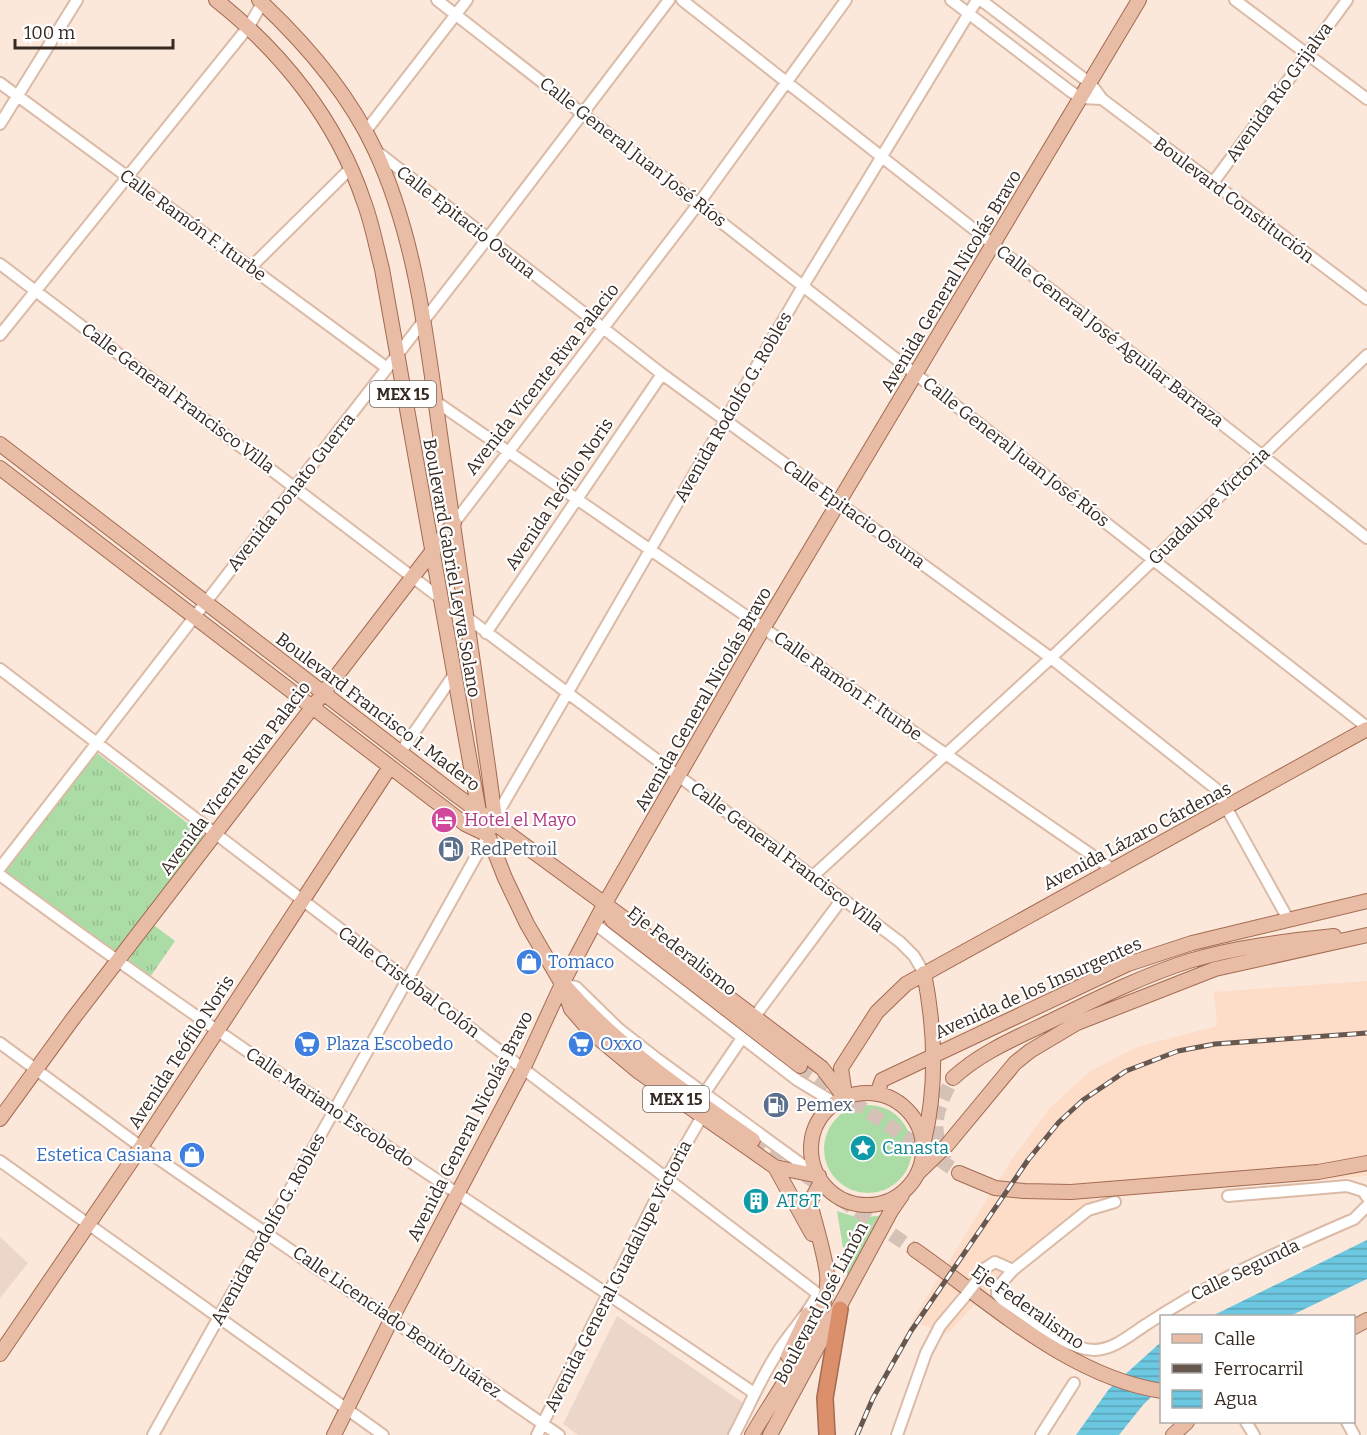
<svg xmlns="http://www.w3.org/2000/svg" width="1367" height="1435" font-family="Bitter,serif">
	<style>
		.built { fill: #fddcc8 }
		.education { fill: #ebd6c9 }
		.grass { fill: url(#grass-tufts) }
		.garden { fill: #acdca5 }
		.water { fill: url(#water-rules) }
		.lines { fill: none; stroke-linecap: round; stroke-linejoin: round }
		.major-tunnel { stroke: #d5c1b6; stroke-width: 14; stroke-dasharray: 14 7; stroke-linecap: butt }
		.minor-casing { stroke: #dbbaa6; stroke-width: 14 }
		.major-casing { stroke: #a26c51; stroke-width: 16 }
		.highway-casing { stroke: #a26c51; stroke-width: 18 }
		.minor { stroke: #fff; stroke-width: 10 }
		.major { stroke: #e9bca6; stroke-width: 14 }
		.highway { stroke: #db8f6b; stroke-width: 15 }
		.rail-casing { stroke: #67584f; stroke-width: 5 }
		.rail { stroke: #fff; stroke-width: 3; stroke-dasharray: 9; stroke-linecap: butt }
		.minor-bridge-casing { stroke: #dbbaa6; stroke-width: 14; stroke-linecap: butt }
		.minor-bridge { stroke: #fff; stroke-width: 10 }
		.labels { text-anchor: middle; stroke-width: 4.5; stroke-linejoin: round; paint-order: stroke }
		.shield { fill: #fff; stroke: #736a64; stroke-width: 1.5 }
		.shield-label { font-size: 16px; font-weight: bold; fill: #372a22 }
		.street-label { font-size: 18px; fill: #372a22; stroke: #fff }
		.hotel-label { font-size: 18px; fill: #b23c85; stroke: #fff; text-anchor: start }
		.service-label { font-size: 18px; fill: #4e5e75; stroke: #fff; text-anchor: start }
		.shop-label { font-size: 18px; fill: #366cbe; stroke: #fff; text-anchor: start }
		.culture-label { font-size: 18px; fill: #0d838f; stroke: #fff; text-anchor: start }
	</style>
	<defs>
		<pattern id="grass-tufts" width="24" height="20" patternUnits="userSpaceOnUse" patternTransform="scale(1.5)"><rect width="24" height="20" fill="#acdca5"/><path d="M3 7l-1-3M5 7V3M7 7l1-3M15 17l-1-3M17 17v-4M19 17l1-3" fill="none" stroke="#95bd8e"/></pattern>
		<pattern id="water-rules" width="6" height="5" patternUnits="userSpaceOnUse" patternTransform="scale(1.5)"><rect width="6" height="5" fill="#6cc8e1"/><path d="M0 2.5h6" fill="none" stroke="#5aa3b6"/></pattern>
	</defs>
	<rect width="100%" height="100%" fill="#fce7db"/>
	<path class="built" d="M1367 981V1176L1098 1198 1022 1255 947 1334 912 1321 1012 1159 1050 1108 1089 1072 1137 1047 1217 1026 1214 992Z"/>
	<path class="education" d="M0 1237 28 1263 0 1298Z
		M617 1316 745 1404 727 1435H578L563 1424Z"/>
	<path class="grass" d="M97 753 204 836 119 955 4 871Z
		M151 923 175 941 150 977 128 962Z"/>
	<path class="garden" d="M824 1149a44 44 0 1 1 88 0a44 44 0 1 1-88 0Z
		M837 1211 859 1218 885 1215 849 1284Z"/>
	<path class="water" d="M1367 1240V1279L1290 1316H1212Z
		M1161 1342V1387L1143 1405 1119 1435H1076L1109 1389Z"/>
	<g class="lines">
		<path class="major-tunnel" d="M800 1066 959 1173
			M753 1140 915 1250
			M945 1160C930 1126 936 1111 953 1078"/>
		<defs>
			<path id="minor" d="M437 0 1367 727
				M682 0 1367 538
				M951 0 1070 91 1081 98 1102 99
				M981 0 1091 84 1102 99 1367 299
				M1235 0 1367 99
				M0 83 387 368
				M0 124 77 0
				M365 132 467 0
				M375 150 662 374 1051 658 1216 789 1288 919
				M1212 184 1347 0
				M0 264 440 598
				M250 268 350 169
				M0 335 249 26 264 0
				M435 401 1112 869
				M454 523 699 203 846 0
				M469 619 900 942 914 956 924 973
				M486 633 662 374
				M0 669 818 1294C808 1313 795 1327 783 1344 763 1372 750 1405 734 1435
				M400 753 453 676
				M495 818 803 286 977 0
				M0 868 487 239 669 0
				M0 875C245 1057 502 1221 754 1393
				M813 876 1051 658 1367 355
				M595 924 797 1080 835 1103
				M563 984 576 987 619 1029 656 1058 815 1174
				M755 1016 842 899
				M0 1043 141 1147 559 1435
				M704 1094 742 1038
				M0 1161 383 1435
				M1228 1196 1347 1186 1363 1191 1367 1197
				M1013 1270 997 1288V1294L1003 1301C1029 1316 1062 1349 1094 1350 1114 1350 1131 1334 1147 1324 1212 1281 1282 1250 1354 1219L1367 1206
				M976 1282 984 1269 995 1262 1013 1270 1088 1210 1115 1202
				M1246 1422 1254 1435
				M1347 1422 1354 1435
				M153 1435 488 835
				M537 1435 667 1177 701 1118
				M897 1435 926 1353 940 1326 966 1295
				M1041 1435 1074 1383"/>
			<path id="major" d="M216 0C282 52 337 121 364 202 372 223 376 246 382 269L479 812 505 878 527 924 562 984 571 1009 591 1032 639 1072 775 1167 819 1176
				M259 0C305 43 348 92 375 150 417 240 427 343 441 441 460 566 478 692 495 818L491 828
				M0 444 452 792 617 913 822 1068 845 1098
				M0 468 465 824 488 835
				M606 910 613 921 800 1066
				M924 973C935 1028 937 1087 924 1141
				M566 987C620 1049 687 1093 753 1140
				M953 1078C981 1052 1016 1038 1051 1021 1096 999 1142 976 1189 961 1236 947 1286 941 1334 936
				M811 1149a56 56 0 1 1 112 0a56 56 0 1 1-112 0Z
				M877 1094 882 1080 1128 964 1192 943 1367 901
				M845 1095 841 1068 877 1012 906 984 1367 729
				M0 1119 72 1020 454 523
				M775 1167 812 1234
				M919 1172 947 1145 1015 1063 1030 1051 1077 1023 1215 969 1367 935
				M959 1173 995 1188 1024 1191 1071 1192 1318 1172 1367 1163
				M915 1250C990 1302 1069 1377 1162 1391
				M1354 1327 1367 1320
				M0 1354 141 1147 390 767
				M788 1356 808 1314
				M334 1435 392 1318 523 1069 562 984 604 905 764 627 1139 0
				M752 1435C774 1396 832 1318 827 1274 824 1250 815 1225 810 1202L821 1182
				M770 1435 891 1211 902 1195
				M1173 1435 1187 1422"/>
			<path id="highway" d="M827 1435 825 1398 840 1309"/>
		</defs>
		<use href="#minor" class="minor-casing"/>
		<use href="#major" class="major-casing"/>
		<use href="#highway" class="highway-casing"/>
		<use href="#minor" class="minor"/>
		<use href="#major" class="major"/>
		<use href="#highway" class="highway"/>
		<defs>
			<path id="rail" d="M857 1435 873 1398 911 1331 1028 1160 1059 1122 1083 1100 1126 1071 1178 1051 1215 1044 1367 1033"/>
		</defs>
		<use href="#rail" class="rail-casing"/>
		<use href="#rail" class="rail"/>
		<defs>
			<path id="minor-bridge" d="M966 1295 976 1282"/>
		</defs>
		<use href="#minor-bridge" class="minor-bridge-casing"/>
		<use href="#minor-bridge" class="minor-bridge"/>
	</g>
	<defs>
		<symbol id="hotel-disc" viewBox="-11 -11 22 22"><circle r="9.5" fill="#d1479c" stroke="#fff"/><path d="M-6-4.5h1.5V1H6V5H4.5V3h-9V5H-6ZM-4 0a1.8 1.8 0 1 1 3.6 0ZM.5 0V-2.5h3Q6-2.5 6 0Z" fill="#fff"/></symbol>
		<symbol id="fuel-disc" viewBox="-11 -11 22 22"><circle r="9.5" fill="#5c6f8a" stroke="#fff"/><path d="M-5.5-6h7V0h2V4h1.3V-2.5L3-4.5l.8-.8L6-3V5H2.5V1h-1V6h-7ZM-4.2-4.7v3.2H.2V-4.7Z" fill="#fff"/></symbol>
		<symbol id="shop-disc" viewBox="-11 -11 22 22"><circle r="9.5" fill="#3f7fe0" stroke="#fff"/><path d="M-5-2.5h2.3a2.7 3.5 0 0 1 5.4 0H5L5.5 6h-11ZM-1.5-2.5h3a1.5 2.3 0 0 0-3 0Z" fill="#fff"/></symbol>
		<symbol id="supermarket-disc" viewBox="-11 -11 22 22"><circle r="9.5" fill="#3f7fe0" stroke="#fff"/><path d="M-6-5.5h2.5l.6 2H6L4.5 2H-2.5L-4.4-4H-6ZM-1.5 3.2a1.3 1.3 0 1 0 .1 0ZM3 3.2a1.3 1.3 0 1 0 .1 0Z" fill="#fff"/></symbol>
		<symbol id="sight-disc" viewBox="-11 -11 22 22"><circle r="9.5" fill="#0f9aa8" stroke="#fff"/><path d="M0-6L1.8-2.2L6-1.7L2.9 1.2L3.7 5.4L0 3.3L-3.7 5.4L-2.9 1.2L-6-1.7L-1.8-2.2Z" fill="#fff"/></symbol>
		<symbol id="building-disc" viewBox="-11 -11 22 22"><circle r="9.5" fill="#0f9aa8" stroke="#fff"/><path d="M-4-6H4V6H1V3H-1V6H-4ZM-2.5-4.3h1.7v1.8h-1.7ZM.8-4.3h1.7v1.8H.8ZM-2.5-1h1.7V.8h-1.7ZM.8-1h1.7V.8H.8Z" fill="#fff"/></symbol>
	</defs>
	<g fill-rule="evenodd">
		<use href="#hotel-disc" x="429" y="805" width="30" height="30"/>
		<use href="#fuel-disc" x="436" y="834" width="30" height="30"/>
		<use href="#shop-disc" x="514" y="947" width="30" height="30"/>
		<use href="#supermarket-disc" x="292" y="1029" width="30" height="30"/>
		<use href="#supermarket-disc" x="566" y="1029" width="30" height="30"/>
		<use href="#fuel-disc" x="761" y="1090" width="30" height="30"/>
		<use href="#sight-disc" x="848" y="1133" width="30" height="30"/>
		<use href="#shop-disc" x="177" y="1140" width="30" height="30"/>
		<use href="#building-disc" x="741" y="1186" width="30" height="30"/>
	</g>
	<g class="labels">
		<g class="shield">
			<rect x="370" y="381" width="66" height="26" rx="4.5"/>
			<rect x="643" y="1086" width="66" height="26" rx="4.5"/>
		</g>
		<g class="shield-label">
			<text x="403" y="400">MEX 15</text>
			<text x="676" y="1105">MEX 15</text>
		</g>
		<g class="street-label">
			<text transform="translate(1279 92) rotate(-54)" y="6">Avenida Río Grijalva</text>
			<text transform="translate(633 152) rotate(38)" y="6">Calle General Juan José Ríos</text>
			<text transform="translate(1234 200) rotate(37)" y="6">Boulevard Constitución</text>
			<text transform="translate(466 222) rotate(38)" y="6">Calle Epitacio Osuna</text>
			<text transform="translate(193 225) rotate(36)" y="6">Calle Ramón F. Iturbe</text>
			<text transform="translate(951 281) rotate(-59)" y="6">Avenida General Nicolás Bravo</text>
			<text transform="translate(1110 336) rotate(38)" y="6">Calle General José Aguilar Barraza</text>
			<text transform="translate(542 379) rotate(-52)" y="6">Avenida Vicente Riva Palacio</text>
			<text transform="translate(178 398) rotate(37)" y="6">Calle General Francisco Villa</text>
			<text transform="translate(733 407) rotate(-60)" y="6">Avenida Rodolfo G. Robles</text>
			<text transform="translate(1016 452) rotate(38)" y="6">Calle General Juan José Ríos</text>
			<text transform="translate(291 492) rotate(-52)" y="6">Avenida Donato Guerra</text>
			<text transform="translate(559 494) rotate(-56)" y="6">Avenida Teófilo Noris</text>
			<text transform="translate(1209 506) rotate(-44)" y="6">Guadalupe Victoria</text>
			<text transform="translate(854 514) rotate(36)" y="6">Calle Epitacio Osuna</text>
			<text transform="translate(452 568) rotate(80)" y="6">Boulevard Gabriel Leyva Solano</text>
			<text transform="translate(848 686) rotate(35)" y="6">Calle Ramón F. Iturbe</text>
			<text transform="translate(703 699) rotate(-60)" y="6">Avenida General Nicolás Bravo</text>
			<text transform="translate(378 712) rotate(37)" y="6">Boulevard Francisco I. Madero</text>
			<text transform="translate(235 778) rotate(-53)" y="6">Avenida Vicente Riva Palacio</text>
			<text transform="translate(1137 836) rotate(-28)" y="6">Avenida Lázaro Cárdenas</text>
			<text transform="translate(787 857) rotate(37)" y="6">Calle General Francisco Villa</text>
			<text transform="translate(682 951) rotate(38)" y="6">Eje Federalismo</text>
			<text transform="translate(409 982) rotate(37)" y="6">Calle Cristóbal Colón</text>
			<text transform="translate(1038 988) rotate(-24)" y="6">Avenida de los Insurgentes</text>
			<text transform="translate(181 1052) rotate(-57)" y="6">Avenida Teófilo Noris</text>
			<text transform="translate(330 1107) rotate(34)" y="6">Calle Mariano Escobedo</text>
			<text transform="translate(470 1126) rotate(-63)" y="6">Avenida General Nicolás Bravo</text>
			<text transform="translate(268 1229) rotate(-61)" y="6">Avenida Rodolfo G. Robles</text>
			<text transform="translate(1245 1270) rotate(-26)" y="6">Calle Segunda</text>
			<text transform="translate(618 1276) rotate(-63)" y="6">Avenida General Guadalupe Victoria</text>
			<text transform="translate(821 1303) rotate(-62)" y="6">Boulevard José Limón</text>
			<text transform="translate(1028 1307) rotate(35)" y="6">Eje Federalismo</text>
			<text transform="translate(397 1322) rotate(35)" y="6">Calle Licenciado Benito Juárez</text>
		</g>
		<g class="hotel-label">
			<text x="464" y="826">Hotel el Mayo</text>
		</g>
		<g class="service-label">
			<text x="470" y="855">RedPetroil</text>
			<text x="796" y="1111">Pemex</text>
		</g>
		<g class="shop-label">
			<text x="548" y="968">Tomaco</text>
			<text x="326" y="1050">Plaza Escobedo</text>
			<text x="600" y="1050">Oxxo</text>
			<text x="172" y="1161" text-anchor="end">Estetica Casiana</text>
		</g>
		<g class="culture-label">
			<text x="882" y="1154">Canasta</text>
			<text x="776" y="1207">AT&amp;T</text>
		</g>
	</g>
	<rect x="1160" y="1315" width="195" height="108" fill="#ffffff" stroke="#afaaa7" stroke-width="1.5"/>
	<rect x="1172" y="1334" width="30" height="9" fill="#e9bca6" stroke="#afaaa7" stroke-width="1.5"/>
	<text x="1214" y="1345" font-size="18" fill="#372a22">Calle</text>
	<rect x="1172" y="1364" width="30" height="9" fill="#67584f" stroke="#afaaa7" stroke-width="1.5"/>
	<text x="1214" y="1375" font-size="18" fill="#372a22">Ferrocarril</text>
	<rect x="1172" y="1390" width="30" height="18" fill="url(#water-rules)" stroke="#afaaa7" stroke-width="1.5"/>
	<text x="1214" y="1405" font-size="18" fill="#372a22">Agua</text>
	<path d="M15 39v9h158v-9" fill="none" stroke="#372a22" stroke-width="3"/>
	<text x="24" y="39" font-size="18" fill="#372a22" stroke="#ffffff" stroke-width="4.5" paint-order="stroke">100 m</text>
</svg>
